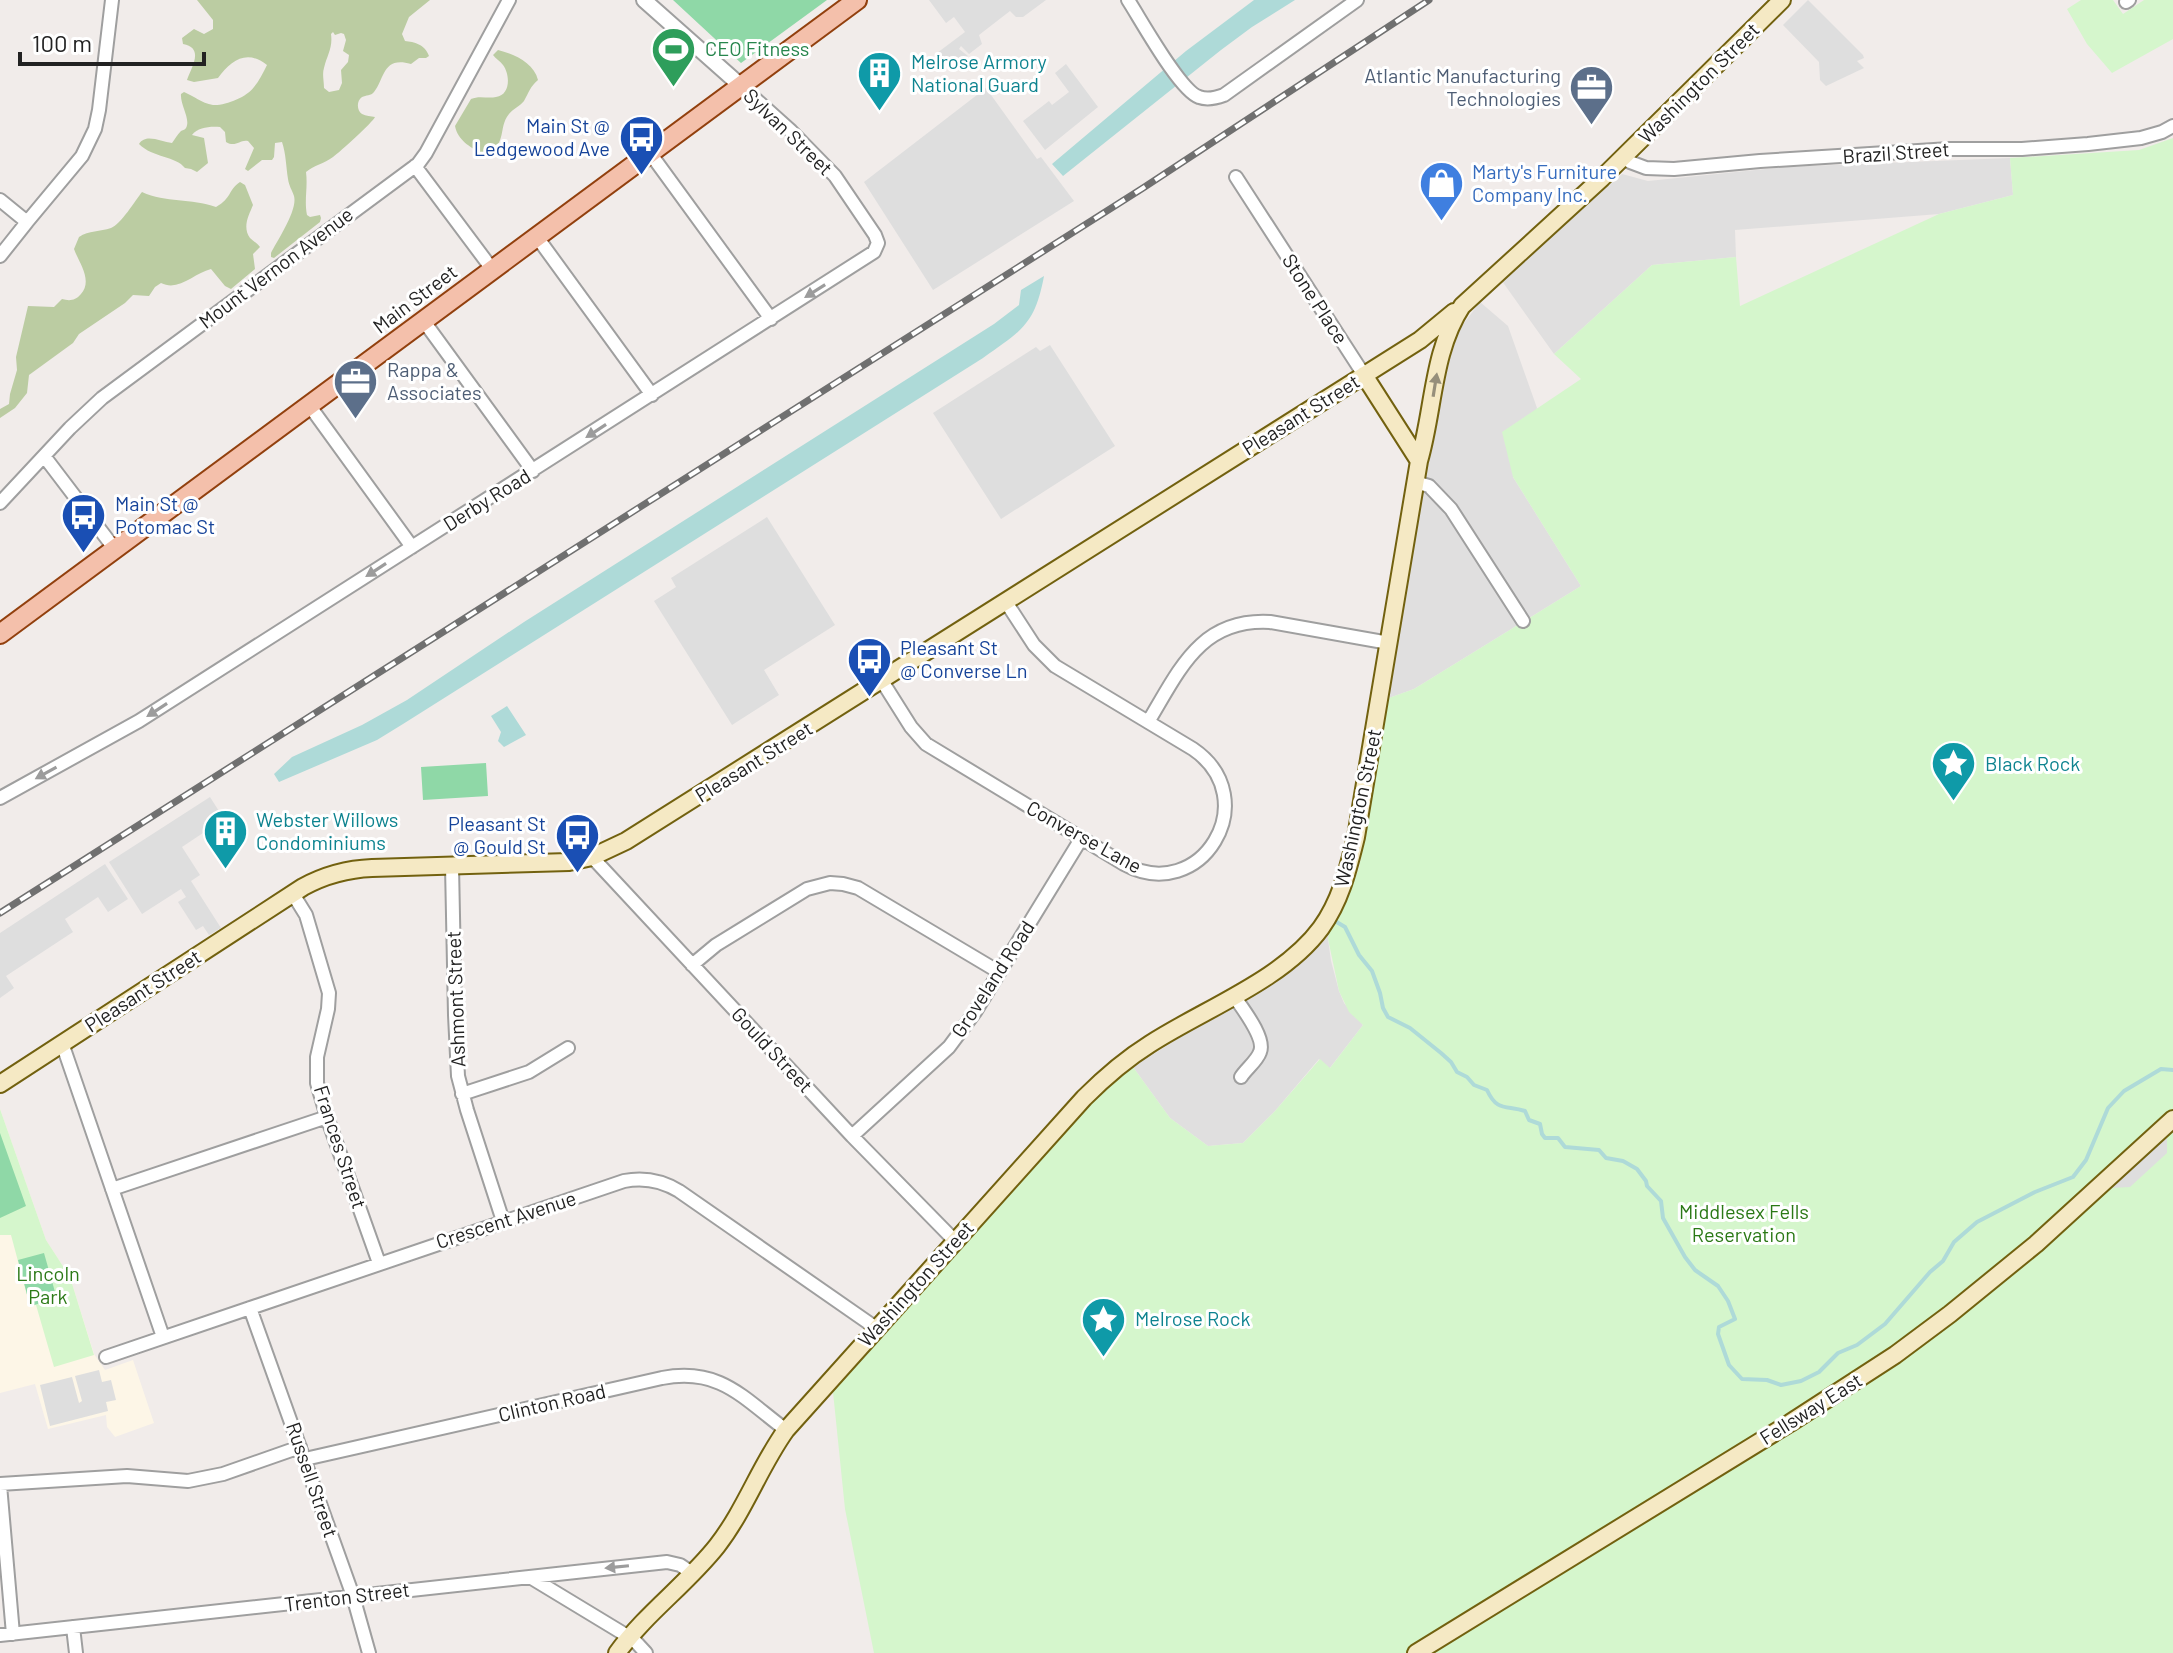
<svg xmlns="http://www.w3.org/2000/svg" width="2173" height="1653" font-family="Barlow,sans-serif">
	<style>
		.residential { fill: #e0dfdf }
		.education { fill: #fdf6e7 }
		.forest { fill: #bbcca2; fill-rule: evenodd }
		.park { fill: #d5f6cc }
		.pitch { fill: #8fd8a7 }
		.parking { fill: #dedede }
		.water { fill: #aedad8 }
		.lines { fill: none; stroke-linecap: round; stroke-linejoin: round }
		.stream { stroke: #aedad8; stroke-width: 4 }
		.minor-casing { stroke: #9f9f9f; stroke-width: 16 }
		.tertiary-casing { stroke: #9f9f9f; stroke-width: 18 }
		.secondary-casing { stroke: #72610f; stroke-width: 20 }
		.primary-casing { stroke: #92400e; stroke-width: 22 }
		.minor { stroke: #fff; stroke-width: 12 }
		.tertiary { stroke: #fff; stroke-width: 14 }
		.secondary { stroke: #f5e9c4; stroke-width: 16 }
		.primary { stroke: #f4c0ab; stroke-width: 18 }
		.rail-casing { stroke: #707070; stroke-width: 7 }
		.rail { stroke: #fff; stroke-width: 4; stroke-dasharray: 12; stroke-linecap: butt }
		.oneway { fill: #9c9c9c }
		.oneway2 { fill: #968f7b }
		.labels { text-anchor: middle; stroke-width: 6; stroke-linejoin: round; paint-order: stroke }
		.leisure-label { font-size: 20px; fill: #27864d; stroke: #fff; text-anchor: start }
		.culture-label { font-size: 20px; fill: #0d838f; stroke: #fff; text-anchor: start }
		.service-label { font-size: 20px; fill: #4e5e75; stroke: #fff; text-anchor: end }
		.street-label { font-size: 20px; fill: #222; stroke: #fff }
		.transit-label { font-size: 20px; fill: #164399; stroke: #fff; text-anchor: end }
		.shop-label { font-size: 20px; fill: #366cbe; stroke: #fff; text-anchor: start }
		.park-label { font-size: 20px; fill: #2b7916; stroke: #fff }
	</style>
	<rect width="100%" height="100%" fill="#f1ecea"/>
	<path class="residential" d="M2010 158 2013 195 1939 214 1735 230 1736 257 1652 265 1554 354 1502 281 1622 174 1648 181 1784 167Z
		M1480 302 1508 326 1537 408 1513 477 1581 586 1414 689 1386 699 1416 511 1455 335Z
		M1330 928 1328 939 1331 961 1339 991 1344 1003 1363 1025 1329 1069 1319 1059 1275 1111 1243 1143 1208 1146 1170 1118 1133 1067 1308 957Z"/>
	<path class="education" d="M0 1109 46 1240 70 1277 94 1354 105 1370 133 1360 154 1423 115 1437 107 1427 106 1415 48 1429 35 1384 0 1393Z"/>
	<path class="forest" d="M197 0H430L409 17 402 34 405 41C414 42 425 44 429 56L426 58H419L411 64C382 56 385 79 374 92 371 96 366 95 362 97 356 101 357 111 362 114 366 116 371 116 375 117 373 122 340 152 333 157 324 164 314 165 306 172 308 188 304 200 307 215L310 217 320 215 321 218 320 222 274 258 271 257V253C277 241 298 210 294 196 292 190 289 186 288 179 286 166 286 154 282 142L275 143 274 157 272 160H262L248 171 245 169 254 148 248 141C240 139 236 148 226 142L225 132 220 127C211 126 198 127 192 135L204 138 208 163 197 172 191 169 185 168C176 156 153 158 139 144 146 133 161 142 172 143 175 139 177 135 181 131 182 130 185 130 186 128 191 119 180 105 181 94L184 92C194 96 201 103 213 105 225 106 247 97 254 87 259 81 263 73 267 65 247 49 231 60 218 78L194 82 187 80C191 68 205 48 183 44L182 38 194 29 204 34 213 29V20ZM333 32 335 35 341 33 344 34 346 40 343 51 349 55 348 62 341 70 342 83 339 90 329 92 324 88C324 81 322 74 324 68 327 55 333 48 331 34Z
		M498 50C514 54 534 63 538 80 530 87 529 92 524 101 520 106 513 109 509 114 497 128 509 148 481 154 470 146 458 141 455 126L471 99C480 95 487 99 496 97 511 95 510 74 503 65 500 61 496 59 493 55Z
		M240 182 245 185 253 205C249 215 242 227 250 238 253 241 257 243 260 247L253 254 255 269 231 289 225 286 211 269C194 273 179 292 161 283L155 287 149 296 133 295 125 303 79 334 73 343 29 375 27 393 15 408 0 418V409L9 404 10 394 17 370 16 357 28 306 54 307 62 299C69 301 75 301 81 294 93 280 79 263 74 249L79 237C89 230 100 232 111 228 121 224 135 201 142 192 166 203 191 198 216 207 232 198 228 190 240 182Z"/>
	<path class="park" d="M2081 0H2113L2123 14 2144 0H2173V39L2112 73 2087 44 2067 9Z
		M2173 138V1653H874L845 1509 833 1392 1098 1096 1133 1067 1170 1118 1208 1146 1243 1143 1275 1111 1320 1059 1330 1068 1363 1025 1349 1012 1339 991 1328 939 1330 928 1348 897 1359 868 1376 770 1386 699 1414 689 1581 586 1513 477 1502 432 1581 379 1554 354 1652 265 1736 257 1740 306 1939 214 2013 195 2010 158 2139 150Z
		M0 1109 46 1240 70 1277 94 1355 54 1367 36 1305 30 1306 11 1235H0Z"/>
	<path class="pitch" d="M673 0H827L741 63Z
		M486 763 488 796 423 800 421 767Z
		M0 1133 26 1206 0 1218Z
		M44 1253 57 1299 30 1306 18 1260Z"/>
	<path class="parking" d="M929 0H1046L1023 17H1016L1010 11 979 35 982 44 969 54 961 46 959 49 968 56 955 66 944 62 937 53 965 32 954 17 946 23Z
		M1808 0 1863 55 1864 58 1857 61 1864 68 1826 86 1820 80 1819 62 1783 25Z
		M1066 64 1098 107 1045 150 1023 121 1049 101 1052 105 1069 92 1055 73Z
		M986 88 1037 159 1041 157 1074 201 933 290 864 182Z
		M1050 345 1115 446 1001 519 933 413 1036 347 1040 351Z
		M767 517 835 625 764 670 779 695 732 725 654 601 676 587 671 578Z
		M210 797 224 819 182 847 200 875 191 881 221 928 209 935 203 926 196 930 178 902 186 897 181 889 142 914 109 862Z
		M105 864 128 899 108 912 98 897 65 919 73 932 6 976 14 988 0 998V933Z
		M2167 1134V1153L2130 1187 2110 1188Z
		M99 1370 102 1382 111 1380 116 1400 106 1402 108 1411 50 1426 40 1385 72 1377 79 1403 82 1401 75 1376Z"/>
	<path class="water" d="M1254 0H1295L1252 27 1221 50 1063 176 1052 164 1186 51Z
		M1044 276C1035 325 1021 331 983 358L403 724 377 740 279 782 274 774 292 757 362 725 407 700 524 622 994 324 1019 305 1021 290Z
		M507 706 526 735 504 747 498 741 501 732 491 716Z"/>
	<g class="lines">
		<path class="stream" d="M1335 921 1345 927 1359 955 1372 971 1380 993 1383 1008 1388 1017 1410 1028 1441 1053 1451 1062 1457 1072 1467 1077 1474 1085 1487 1090C1497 1112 1506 1105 1525 1111L1529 1120 1540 1124 1542 1134 1545 1138H1558L1565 1147 1599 1150 1606 1158 1623 1161 1637 1169 1646 1181 1647 1186 1661 1201 1663 1218 1685 1257 1695 1270 1718 1286 1728 1301 1735 1319 1719 1327 1718 1334 1729 1365 1742 1379 1767 1380 1781 1385 1801 1381 1819 1372 1838 1353 1857 1345 1885 1324 1930 1272 1943 1261 1954 1242 1977 1222 2035 1192 2073 1177 2086 1160 2108 1108 2124 1091 2161 1069 2173 1070"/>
		<defs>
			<path id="minor" d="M1128 0C1141 20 1180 91 1199 97 1207 100 1216 98 1224 95L1357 0
				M2126 2 2129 0
				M650 153 771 319
				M1624 156 1630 162 1646 168 1674 169 1760 161 1950 149H2022L2088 144 2141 138 2162 132 2173 126
				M415 166 492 269
				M1236 177 1364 375
				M0 200 27 222 82 156 95 129 99 110 112 0
				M537 237 652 395
				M0 256 27 222
				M423 320 533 471
				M309 405 412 547
				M44 456 114 548
				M1415 482 1429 486 1451 509 1523 621
				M0 503 70 428 102 398 418 164 426 153 509 0
				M882 681 911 727 926 744 1124 864C1201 906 1266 799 1193 749L1055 666 1034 645 1006 602
				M1148 722C1179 671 1200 618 1270 622L1389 643
				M0 798 139 721 874 252 878 243 875 235 835 176 791 131 741 86
				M592 857 852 1136 955 1241
				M452 866 455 1015 458 1076 467 1110 503 1221
				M293 894 306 915 329 993 328 1009 317 1057V1083L327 1117 379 1263
				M692 965 716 945 807 889 830 883 843 884 858 888 999 972
				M1234 996C1242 1008 1266 1038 1260 1052 1257 1061 1246 1069 1241 1077
				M62 1043 163 1337
				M462 1094 529 1072 568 1048
				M852 1136 949 1047 975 1012 1081 839
				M112 1189 327 1117
				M250 1308 353 1596 369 1653
				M106 1357 624 1181C644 1177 661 1180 679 1191L876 1328
				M305 1459 662 1378C720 1367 743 1398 786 1430
				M0 1484 127 1476 188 1481 223 1474 300 1447
				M0 1485 13 1634
				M530 1577 634 1640 646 1653
				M73 1627 76 1653
				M0 1635 667 1562 680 1565 692 1573"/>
			<path id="tertiary" d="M644 0 741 86"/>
			<path id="secondary" d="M1364 375 1419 461
				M0 1084 303 887C325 875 347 869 372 868L569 862 592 857 626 841 1420 340 1454 312
				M617 1653C646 1613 687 1584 717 1546 745 1510 760 1466 786 1430L1084 1098C1104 1078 1126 1059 1150 1044 1204 1009 1283 980 1321 928 1341 900 1348 869 1356 837L1419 461C1434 410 1432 352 1462 306L1602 178 1782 0
				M1416 1653 1790 1423 1895 1355 1950 1314 2036 1244 2173 1119"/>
			<path id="primary" d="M0 634 857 0"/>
		</defs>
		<use href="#minor" class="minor-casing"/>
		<use href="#tertiary" class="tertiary-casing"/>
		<use href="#secondary" class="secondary-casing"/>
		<use href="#primary" class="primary-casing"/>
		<use href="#minor" class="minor"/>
		<use href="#tertiary" class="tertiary"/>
		<use href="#secondary" class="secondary"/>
		<use href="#primary" class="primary"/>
		<defs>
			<path id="rail" d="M0 913 1143 188 1429 0"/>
		</defs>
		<use href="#rail" class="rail-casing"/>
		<use href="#rail" class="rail"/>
	</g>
	<defs><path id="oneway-solid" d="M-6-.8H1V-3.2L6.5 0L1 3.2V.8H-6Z" transform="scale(2)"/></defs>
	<g class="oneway">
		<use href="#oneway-solid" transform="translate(815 291) rotate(148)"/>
		<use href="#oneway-solid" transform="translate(596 431) rotate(147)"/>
		<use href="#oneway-solid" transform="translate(376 570) rotate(147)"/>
		<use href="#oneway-solid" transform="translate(157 710) rotate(147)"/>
		<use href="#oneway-solid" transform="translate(46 773) rotate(151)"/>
		<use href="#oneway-solid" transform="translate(617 1567) rotate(174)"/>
	</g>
	<use class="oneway2" href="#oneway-solid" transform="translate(1435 385) rotate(-81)"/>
	<defs>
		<symbol id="stadium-pin" viewBox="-11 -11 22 30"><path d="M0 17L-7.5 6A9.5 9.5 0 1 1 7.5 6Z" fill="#2e9e5b" stroke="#fff"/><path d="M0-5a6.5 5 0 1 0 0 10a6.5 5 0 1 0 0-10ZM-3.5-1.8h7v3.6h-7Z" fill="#fff"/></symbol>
		<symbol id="building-pin" viewBox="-11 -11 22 30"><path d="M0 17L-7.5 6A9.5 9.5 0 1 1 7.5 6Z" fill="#0f9aa8" stroke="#fff"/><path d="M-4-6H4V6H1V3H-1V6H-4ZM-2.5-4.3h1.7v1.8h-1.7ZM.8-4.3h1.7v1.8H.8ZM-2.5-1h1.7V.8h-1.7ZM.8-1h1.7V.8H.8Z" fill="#fff"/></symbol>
		<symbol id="office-pin" viewBox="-11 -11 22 30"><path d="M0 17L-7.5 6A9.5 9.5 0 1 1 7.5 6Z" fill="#5c6f8a" stroke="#fff"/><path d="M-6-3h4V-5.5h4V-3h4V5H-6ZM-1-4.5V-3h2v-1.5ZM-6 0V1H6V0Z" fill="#fff"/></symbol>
		<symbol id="bus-pin" viewBox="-11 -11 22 30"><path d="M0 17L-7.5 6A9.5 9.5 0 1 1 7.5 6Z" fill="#1a4fb4" stroke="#fff"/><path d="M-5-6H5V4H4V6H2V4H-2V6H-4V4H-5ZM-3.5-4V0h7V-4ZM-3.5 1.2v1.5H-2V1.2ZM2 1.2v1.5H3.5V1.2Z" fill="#fff"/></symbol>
		<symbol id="shop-pin" viewBox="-11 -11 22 30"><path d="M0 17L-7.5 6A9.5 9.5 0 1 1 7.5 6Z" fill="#3f7fe0" stroke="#fff"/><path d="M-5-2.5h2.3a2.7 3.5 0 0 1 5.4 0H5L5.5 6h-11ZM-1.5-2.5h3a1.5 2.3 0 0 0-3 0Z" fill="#fff"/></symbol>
		<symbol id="sight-pin" viewBox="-11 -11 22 30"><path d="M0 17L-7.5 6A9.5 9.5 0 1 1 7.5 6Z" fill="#0f9aa8" stroke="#fff"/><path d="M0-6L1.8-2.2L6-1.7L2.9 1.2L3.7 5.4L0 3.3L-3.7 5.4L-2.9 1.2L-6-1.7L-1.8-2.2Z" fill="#fff"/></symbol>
	</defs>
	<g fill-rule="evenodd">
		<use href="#stadium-pin" x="648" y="24" width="51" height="69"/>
		<use href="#building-pin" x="854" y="48" width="51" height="69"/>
		<use href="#office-pin" x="1566" y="62" width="51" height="69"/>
		<use href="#bus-pin" x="616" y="112" width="51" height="69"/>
		<use href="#shop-pin" x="1416" y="158" width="51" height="69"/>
		<use href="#office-pin" x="330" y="356" width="51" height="69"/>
		<use href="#bus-pin" x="58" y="490" width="51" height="69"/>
		<use href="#bus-pin" x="844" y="634" width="51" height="69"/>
		<use href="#sight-pin" x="1928" y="738" width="51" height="69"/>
		<use href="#building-pin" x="200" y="806" width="51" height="69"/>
		<use href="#bus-pin" x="552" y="810" width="51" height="69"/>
		<use href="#sight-pin" x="1078" y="1294" width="51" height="69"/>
	</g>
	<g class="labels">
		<g class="leisure-label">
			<text x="705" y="56">CEO Fitness</text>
		</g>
		<g class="culture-label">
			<text x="911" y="69">Melrose Armory<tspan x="911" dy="23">National Guard</tspan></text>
			<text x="1985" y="771">Black Rock</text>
			<text x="256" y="827">Webster Willows<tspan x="256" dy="23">Condominiums</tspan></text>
			<text x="1135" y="1326">Melrose Rock</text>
		</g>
		<g class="service-label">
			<text x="1561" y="83">Atlantic Manufacturing<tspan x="1561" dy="23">Technologies</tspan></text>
			<text x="387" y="377" text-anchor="start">Rappa &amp;<tspan x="387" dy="23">Associates</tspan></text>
		</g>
		<g class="street-label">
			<text transform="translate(1699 83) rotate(-45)" y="7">Washington Street</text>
			<text transform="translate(788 132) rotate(44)" y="7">Sylvan Street</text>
			<text transform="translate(1896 153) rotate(-4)" y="7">Brazil Street</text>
			<text transform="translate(276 268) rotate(-37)" y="7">Mount Vernon Avenue</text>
			<text transform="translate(415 299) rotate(-37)" y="7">Main Street</text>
			<text transform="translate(1315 299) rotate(57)" y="7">Stone Place</text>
			<text transform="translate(1301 415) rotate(-32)" y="7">Pleasant Street</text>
			<text transform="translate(487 500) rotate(-32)" y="7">Derby Road</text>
			<text transform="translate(754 762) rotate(-32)" y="7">Pleasant Street</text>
			<text transform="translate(1358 808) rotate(-78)" y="7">Washington Street</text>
			<text transform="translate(1084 837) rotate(29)" y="7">Converse Lane</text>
			<text transform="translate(993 979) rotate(-57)" y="7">Groveland Road</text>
			<text transform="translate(143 991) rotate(-33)" y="7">Pleasant Street</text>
			<text transform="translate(456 999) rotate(-92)" y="7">Ashmont Street</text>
			<text transform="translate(772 1050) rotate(47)" y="7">Gould Street</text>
			<text transform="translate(340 1147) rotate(72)" y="7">Frances Street</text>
			<text transform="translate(506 1220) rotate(-18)" y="7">Crescent Avenue</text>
			<text transform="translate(916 1284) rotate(-48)" y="7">Washington Street</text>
			<text transform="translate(552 1403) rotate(-13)" y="7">Clinton Road</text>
			<text transform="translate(1811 1409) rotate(-32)" y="7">Fellsway East</text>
			<text transform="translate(312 1480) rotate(71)" y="7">Russell Street</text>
			<text transform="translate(347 1597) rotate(-7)" y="7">Trenton Street</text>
		</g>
		<g class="transit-label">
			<text x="610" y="133">Main St @<tspan x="610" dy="23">Ledgewood Ave</tspan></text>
			<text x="115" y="511" text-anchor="start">Main St @<tspan x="115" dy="23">Potomac St</tspan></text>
			<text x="900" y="655" text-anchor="start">Pleasant St<tspan x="900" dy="23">@ Converse Ln</tspan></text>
			<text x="546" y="831">Pleasant St<tspan x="546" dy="23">@ Gould St</tspan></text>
		</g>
		<g class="shop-label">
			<text x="1472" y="179">Marty's Furniture<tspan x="1472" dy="23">Company Inc.</tspan></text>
		</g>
		<g class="park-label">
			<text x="1744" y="1219">Middlesex Fells<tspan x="1744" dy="23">Reservation</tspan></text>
			<text x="48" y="1281">Lincoln<tspan x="48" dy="23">Park</tspan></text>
		</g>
	</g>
	<path d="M20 52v12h184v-12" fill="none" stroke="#222222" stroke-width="4"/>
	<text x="32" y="52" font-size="24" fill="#222222" stroke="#ffffff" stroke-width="6" paint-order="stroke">100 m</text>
</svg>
